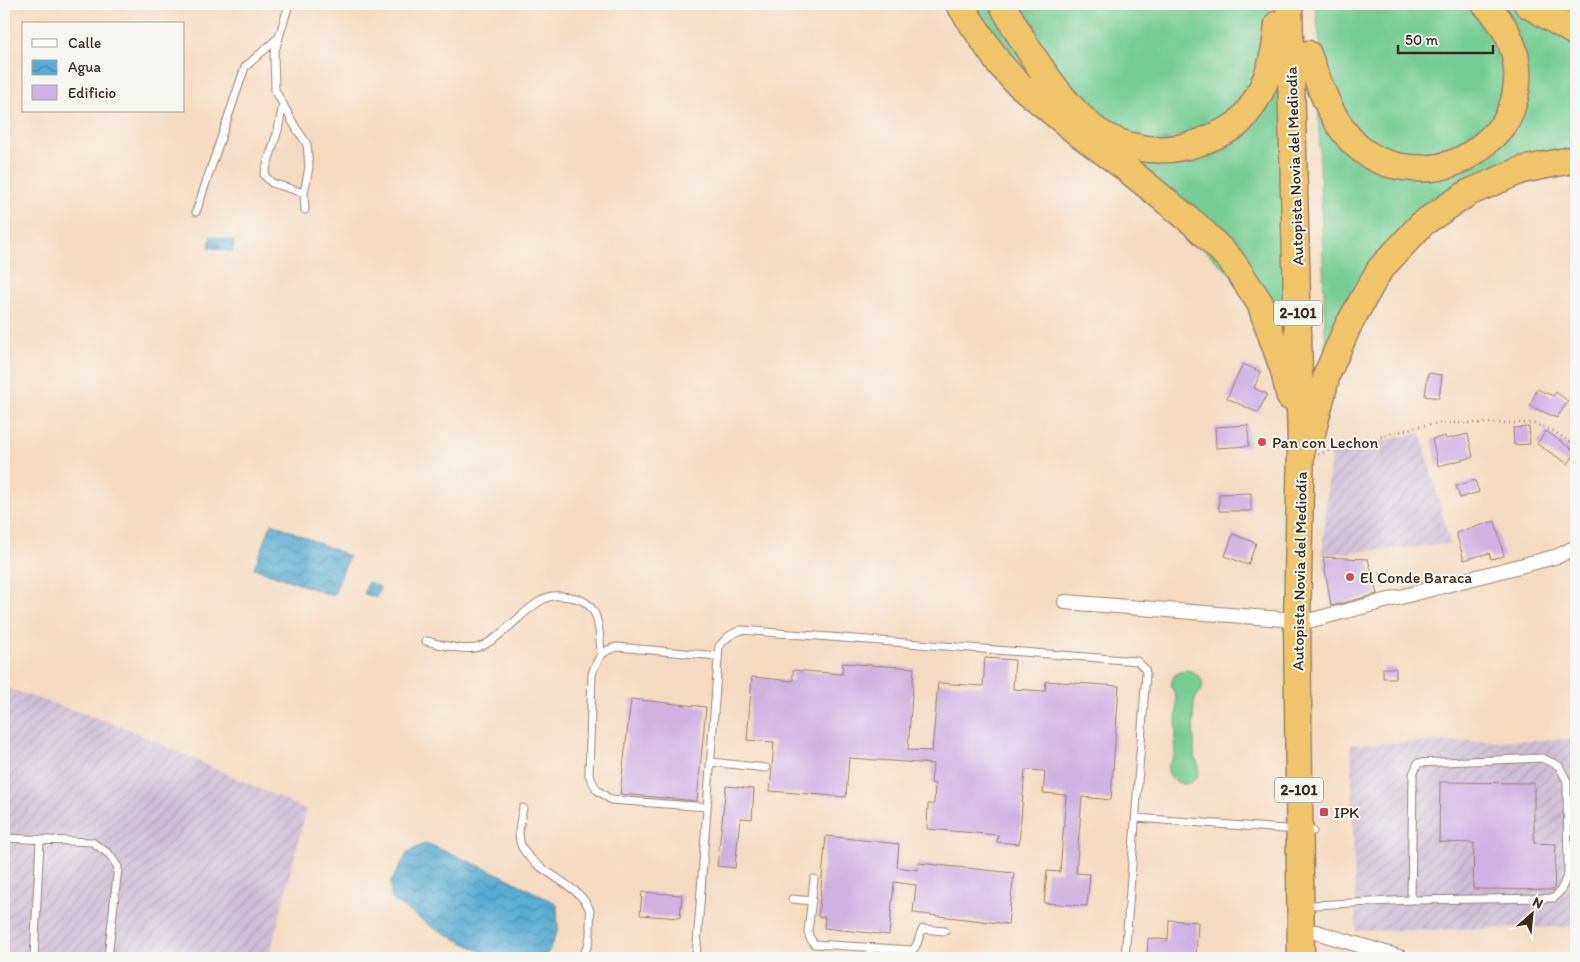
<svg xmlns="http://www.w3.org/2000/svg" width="1580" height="962" font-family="Itim,sans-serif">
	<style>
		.industrial { fill: url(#industrial-furrows) }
		.grass { fill: #75cd93; stroke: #587c58 }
		.water { fill: url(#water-waves); stroke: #486b78 }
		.building { fill: #ceb2e2 }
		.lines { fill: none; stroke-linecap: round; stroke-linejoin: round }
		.lane-casing { stroke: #98826f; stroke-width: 9 }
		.street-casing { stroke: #98826f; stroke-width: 16 }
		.highway-casing { stroke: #98826f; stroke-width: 29 }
		.path { stroke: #98826f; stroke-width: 2.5; stroke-dasharray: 1 4; stroke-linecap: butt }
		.lane { stroke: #fff; stroke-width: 7 }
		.street { stroke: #fff; stroke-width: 14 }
		.highway { stroke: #f0c469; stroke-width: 26 }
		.poi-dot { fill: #d1495b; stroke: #f6f6f2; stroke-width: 2 }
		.labels { text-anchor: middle; stroke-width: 4; stroke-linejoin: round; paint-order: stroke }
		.shield { fill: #f6f6f2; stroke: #73675e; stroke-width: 1 }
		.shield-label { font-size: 15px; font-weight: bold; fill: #3b2a1e }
		.street-label { font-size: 16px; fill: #3b2a1e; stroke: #f6f6f2 }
		.poi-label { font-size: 16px; fill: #3b2a1e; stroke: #f6f6f2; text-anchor: start }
	</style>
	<defs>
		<pattern id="industrial-furrows" width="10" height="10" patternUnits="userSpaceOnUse" patternTransform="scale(1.25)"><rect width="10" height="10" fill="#ccbed4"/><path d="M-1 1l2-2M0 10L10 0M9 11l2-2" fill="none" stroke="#b0a3b6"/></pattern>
		<pattern id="water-waves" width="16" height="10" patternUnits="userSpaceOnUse" patternTransform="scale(1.25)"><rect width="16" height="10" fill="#56acd2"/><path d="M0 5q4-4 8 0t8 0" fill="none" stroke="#488caa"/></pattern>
	</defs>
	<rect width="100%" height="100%" fill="#f6f6f2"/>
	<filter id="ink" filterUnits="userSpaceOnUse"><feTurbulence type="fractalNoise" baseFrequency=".02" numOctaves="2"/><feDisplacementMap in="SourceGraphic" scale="10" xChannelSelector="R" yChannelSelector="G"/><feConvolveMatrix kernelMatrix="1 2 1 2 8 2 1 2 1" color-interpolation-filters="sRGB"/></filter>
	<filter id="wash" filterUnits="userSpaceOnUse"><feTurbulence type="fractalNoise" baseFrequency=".0096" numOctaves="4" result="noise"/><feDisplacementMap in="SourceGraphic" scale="20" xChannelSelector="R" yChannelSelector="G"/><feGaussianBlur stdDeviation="1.12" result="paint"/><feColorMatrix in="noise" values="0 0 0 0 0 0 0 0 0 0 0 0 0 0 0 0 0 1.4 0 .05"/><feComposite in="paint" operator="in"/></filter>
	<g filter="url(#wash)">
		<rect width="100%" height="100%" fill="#f4dbc0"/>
		<path class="industrial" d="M1421 433 1450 544 1322 555 1329 470 1332 450Z
			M4 687 126 728 306 810 269 958H4Z
			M1576 739V927L1356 931 1351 744Z"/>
		<path class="grass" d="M968 4H995L1112 144 1228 136 1282 45 1289 353 1271 313 1014 68Z
			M1011 4H1270L1268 38 1243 106 1217 127 1149 143 1105 127 1077 104Z
			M1315 4H1475L1509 57 1499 118 1457 156 1398 160 1356 135 1324 73Z
			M1495 4H1509L1576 46V151L1430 206 1326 362 1318 98 1347 145 1427 177 1517 111Z
			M1185 670C1193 671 1200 674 1202 683 1204 691 1197 693 1195 700 1192 710 1194 737 1194 749 1193 759 1202 764 1198 774 1196 780 1190 784 1184 784 1176 783 1169 778 1168 770 1168 763 1172 761 1174 756 1176 750 1177 707 1176 699 1175 692 1170 689 1172 681 1173 674 1179 672 1185 670Z"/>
		<path class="water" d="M211 236 234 241 232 252 209 247Z
			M272 523 349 556 333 596 254 568Z
			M368 582 380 587 376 598 364 594Z
			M426 843 503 876 557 904 558 929 548 953 541 958H494L434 928 391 899V882L408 852Z"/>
		<g id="blocks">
			<path class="building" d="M1243 364 1261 372 1254 388 1267 394 1258 413 1227 398Z
				M1428 373 1442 375 1439 398 1425 396Z
				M1537 389 1553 396 1556 392 1568 401 1557 418 1530 406Z
				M1248 425 1249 446 1216 448 1215 427Z
				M1529 427 1530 444 1514 445 1513 428Z
				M1546 431 1576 452 1568 464 1537 444Z
				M1468 434 1473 457 1438 466 1432 439 1445 436 1446 439Z
				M1475 480 1479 492 1460 498 1456 486Z
				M1251 493V511H1219V494Z
				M1495 521 1504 556 1491 559 1489 553 1464 560 1456 533Z
				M1233 534 1256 543 1248 565 1225 556Z
				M1323 557 1368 559 1377 594 1331 606Z
				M985 658 1015 660 1013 689 1045 691 1046 681 1119 686 1111 800 1082 797 1076 873 1090 874 1087 906 1044 903 1047 871 1060 872 1066 795 1043 793 1045 771 1025 770 1019 844 997 842 998 835 927 829 928 804H934L935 784 931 783 933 764 849 758 846 797 770 791 774 742 747 740 752 677 793 681V670L842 674 843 663 914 668 908 750 932 751 938 683 983 686Z
				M1383 668H1396V678H1383Z
				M631 699 706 707 697 801 620 794Z
				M1440 782 1534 783V843L1556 844 1554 890 1473 889 1474 843 1439 842Z
				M726 786 754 789 752 819 740 818 735 868 717 866Z
				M826 836 899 844 897 867 917 870 918 863 1014 873 1008 924 913 913 916 885 894 882 889 935 824 928 825 917H818Z
				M642 892 682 895 680 918 640 915Z
				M1169 920 1198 922 1196 958H1147L1148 938 1168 940Z"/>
		</g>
	</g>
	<g filter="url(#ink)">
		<use href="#blocks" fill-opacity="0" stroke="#98826f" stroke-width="1"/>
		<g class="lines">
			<defs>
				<path id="lane" d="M289 4 274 54 275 90 296 128 307 144 309 167 304 193 305 210
					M283 104 278 130 264 175 272 183 304 193
					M196 212 245 67 278 38
					M426 641C440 644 465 652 479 647 502 639 523 609 544 599 552 594 562 596 570 597 601 601 599 629 601 654
					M711 762 766 768
					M707 807 611 800 597 790 589 775 592 674C597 659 602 650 617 647L718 656
					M523 808C520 823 515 839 525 852 542 875 582 886 590 911 591 915 590 922 590 926 591 938 588 949 581 958
					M1136 818 1313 831
					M4 838 92 842 109 854 118 867 108 958
					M814 879 808 932 810 938 814 944 913 950C919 944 918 936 923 929L945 931
					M792 899 812 901
					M1314 905 1411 900 1554 898 1561 890 1568 874 1567 781 1559 766 1542 758 1418 763 1413 774 1411 900
					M34 958 40 841
					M696 958 719 646 729 636 741 630 1137 661 1145 669 1146 674 1125 958
					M869 958V948"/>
				<path id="street" d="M1065 602 1308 621 1558 556 1576 547
					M1301 932H1316L1402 958"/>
				<path id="highway" d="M959 4 998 62 1015 81 1078 133 1123 166 1197 226 1231 260 1260 303 1284 371 1290 397
					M1002 4C1021 38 1039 69 1064 99 1075 111 1084 122 1097 131 1134 154 1174 155 1213 137 1223 132 1235 128 1242 119 1264 94 1276 58 1278 24
					M1289 4 1301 445 1297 621 1301 958
					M1527 4 1576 33
					M1308 54C1319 84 1329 115 1350 139 1364 155 1383 164 1403 167 1434 172 1461 165 1484 144 1492 137 1502 128 1507 119 1527 78 1517 35 1485 4
					M1312 433 1327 374 1348 326 1380 269 1423 223 1468 193 1522 170 1576 159"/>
			</defs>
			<use href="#lane" class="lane-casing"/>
			<use href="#street" class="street-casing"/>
			<use href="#highway" class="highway-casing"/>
			<path class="path" d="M1318 454 1420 426 1439 423H1532L1553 431 1576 446"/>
			<use href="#lane" class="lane"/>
			<use href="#street" class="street"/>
			<use href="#highway" class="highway"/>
		</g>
	</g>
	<g class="poi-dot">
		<circle cx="1262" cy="442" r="5"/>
		<circle cx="1350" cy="577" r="5"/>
		<rect x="1319" y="807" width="10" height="10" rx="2.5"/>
	</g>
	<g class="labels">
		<g class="shield">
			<rect x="1274" y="300.5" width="48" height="25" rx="4"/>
			<rect x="1275" y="777.5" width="48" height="25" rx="4"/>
		</g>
		<g class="shield-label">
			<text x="1298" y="318">2-101</text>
			<text x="1299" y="795">2-101</text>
		</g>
		<g class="street-label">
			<text transform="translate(1294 166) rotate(-92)" y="6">Autopista Novia del Mediodía</text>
			<text transform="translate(1299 571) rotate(-89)" y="6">Autopista Novia del Mediodía</text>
		</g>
		<g class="poi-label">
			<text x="1272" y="448">Pan con Lechon</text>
			<text x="1360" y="583">El Conde Baraca</text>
			<text x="1334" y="818">IPK</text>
		</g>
	</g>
	<rect width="1580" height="962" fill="none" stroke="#f6f6f2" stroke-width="20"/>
	<rect x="22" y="22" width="162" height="90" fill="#f6f6f2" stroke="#aba49d"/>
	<rect x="32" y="39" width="25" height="8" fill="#ffffff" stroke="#aba49d"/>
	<text x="68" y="48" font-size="15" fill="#3b2a1e">Calle</text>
	<rect x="32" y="60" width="25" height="15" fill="url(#water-waves)" stroke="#aba49d"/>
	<text x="68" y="72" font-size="15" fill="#3b2a1e">Agua</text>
	<rect x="32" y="85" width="25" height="15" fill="#ceb2e2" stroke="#aba49d"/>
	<text x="68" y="98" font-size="15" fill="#3b2a1e">Edificio</text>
	<g transform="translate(1532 914) rotate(27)" stroke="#f6f6f2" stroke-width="4" paint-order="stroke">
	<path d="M0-4L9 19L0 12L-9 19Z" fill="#3b2a1e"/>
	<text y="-8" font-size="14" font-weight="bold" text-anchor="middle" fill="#3b2a1e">N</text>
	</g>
	<path d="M1398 45v8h95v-8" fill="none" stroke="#3b2a1e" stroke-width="2.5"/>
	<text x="1405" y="45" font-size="15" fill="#3b2a1e" stroke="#f6f6f2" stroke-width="4" paint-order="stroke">50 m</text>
</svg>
